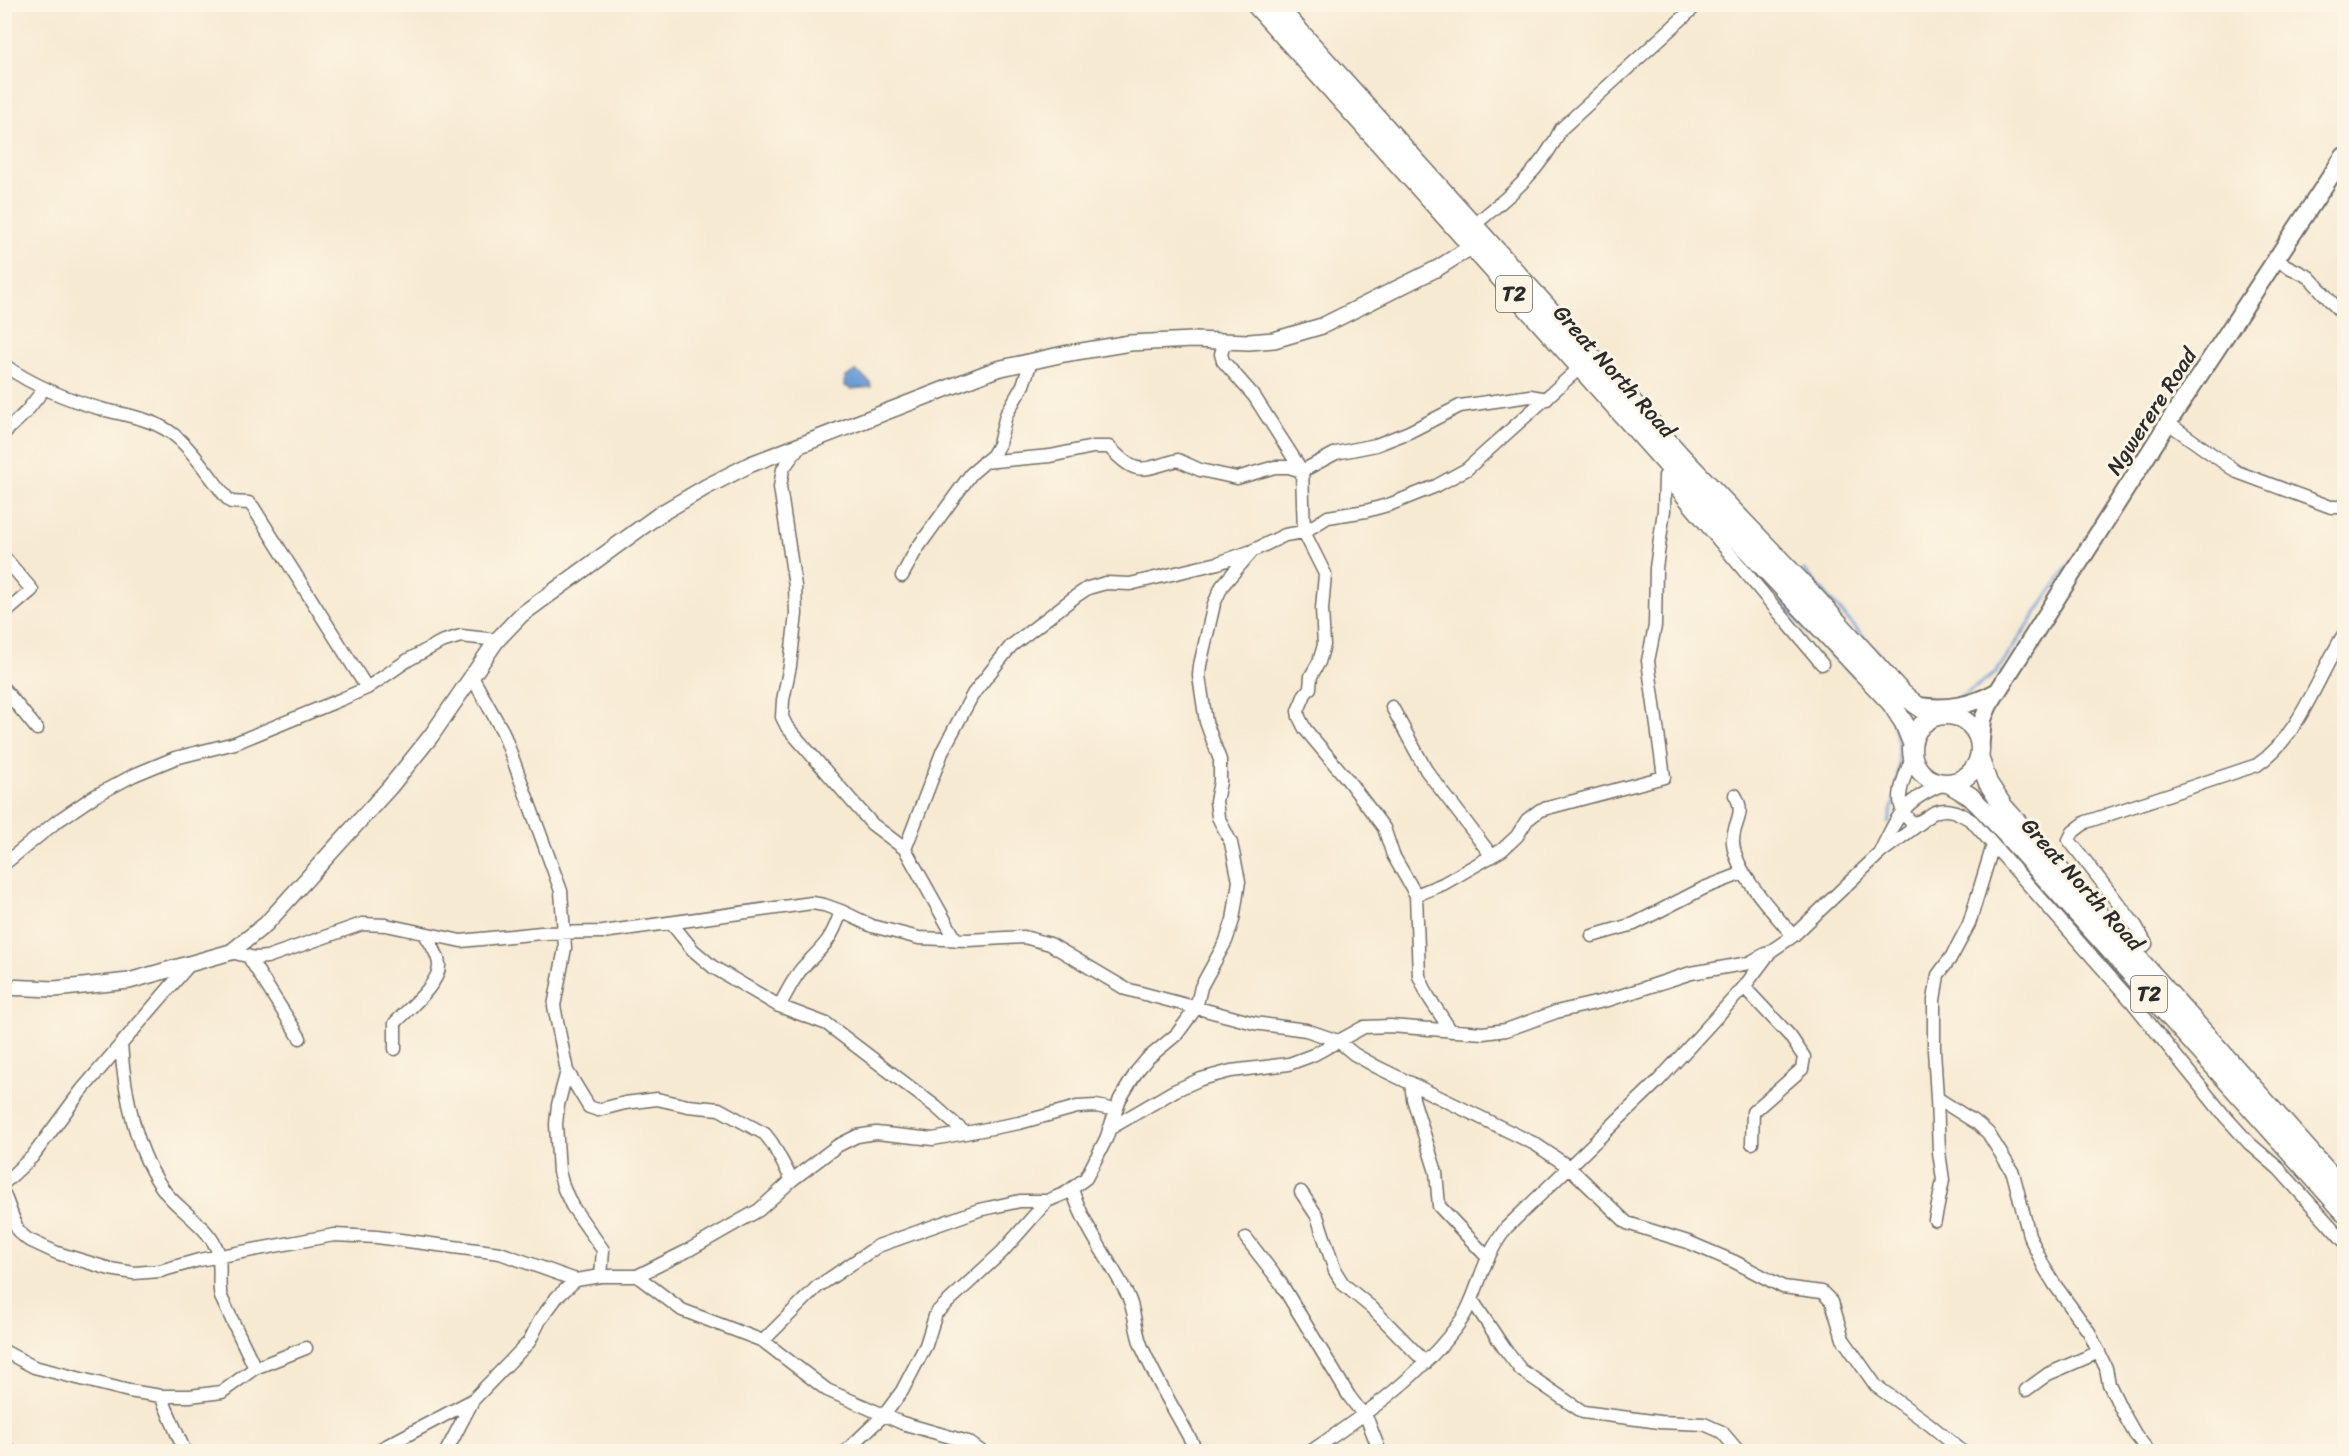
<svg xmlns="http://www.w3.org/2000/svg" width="2349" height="1456" font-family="Sriracha,sans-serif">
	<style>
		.water { fill: #6b9dd5; stroke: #4b6480; stroke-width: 1.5 }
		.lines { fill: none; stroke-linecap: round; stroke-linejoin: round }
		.stream { stroke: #6b9dd5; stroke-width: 3 }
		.minor-casing { stroke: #726e66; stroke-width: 15 }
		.tertiary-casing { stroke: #726e66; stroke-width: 18 }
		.secondary-casing { stroke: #726e66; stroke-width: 20 }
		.primary-casing { stroke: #726e66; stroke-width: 21 }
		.minor { stroke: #fff; stroke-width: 12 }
		.tertiary { stroke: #fff; stroke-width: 15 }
		.secondary { stroke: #fff; stroke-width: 16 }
		.primary { stroke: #fff; stroke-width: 18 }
		.labels { text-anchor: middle; stroke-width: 6; stroke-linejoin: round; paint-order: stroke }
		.shield { fill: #fcf5e5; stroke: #6a6863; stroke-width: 1.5 }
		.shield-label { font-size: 21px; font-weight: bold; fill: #2b2b2b }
		.street-label { font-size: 22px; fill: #2b2b2b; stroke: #fcf5e5 }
	</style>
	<rect width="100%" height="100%" fill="#fcf5e5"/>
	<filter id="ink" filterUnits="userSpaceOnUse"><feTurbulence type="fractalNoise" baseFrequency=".0167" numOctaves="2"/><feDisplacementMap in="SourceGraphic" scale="12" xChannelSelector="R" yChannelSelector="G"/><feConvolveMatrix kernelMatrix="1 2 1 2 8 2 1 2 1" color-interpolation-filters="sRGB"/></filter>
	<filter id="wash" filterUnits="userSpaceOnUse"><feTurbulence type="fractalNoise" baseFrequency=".008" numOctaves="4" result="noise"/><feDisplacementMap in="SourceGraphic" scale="24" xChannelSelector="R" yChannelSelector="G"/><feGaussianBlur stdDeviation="1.35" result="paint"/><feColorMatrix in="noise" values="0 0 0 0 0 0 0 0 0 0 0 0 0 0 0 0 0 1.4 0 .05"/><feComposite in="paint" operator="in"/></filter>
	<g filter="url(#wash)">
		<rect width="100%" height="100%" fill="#f7ead3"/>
		<path class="water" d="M856 371 870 382 871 387 851 389 845 386 844 382 846 377Z"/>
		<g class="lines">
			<path class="stream" d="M1804 570 1884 660
				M1781 599 1809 635 1854 676
				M1918 696 1931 700
				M1958 699 1996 673 2072 560
				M1892 721C1900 741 1900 761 1897 782
				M1888 823 1895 798"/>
		</g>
	</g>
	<g filter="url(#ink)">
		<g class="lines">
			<defs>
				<path id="minor" d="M1473 226C1508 197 1541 171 1561 129L1698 4
					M2277 261 2309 277 2344 316
					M1225 341 1221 354 1223 361 1254 396 1302 471 1304 532 1325 574 1322 609 1324 645 1319 662 1311 676 1310 688 1305 694 1298 711 1299 717 1305 729 1347 779 1384 828 1393 855 1416 895 1419 976 1428 996 1451 1031
					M4 365C35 387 68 400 105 410 127 415 151 419 170 432 189 444 212 480 227 498L231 502 249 503 253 507 367 688
					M2168 423 2237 472 2331 507H2344
					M4 433 26 412 44 389
					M798 448 783 469 780 487 795 586 796 614 790 666 783 700 782 717 787 727 872 824 905 849 956 940
					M984 462 1050 456 1093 447H1109C1138 477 1140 470 1178 460L1200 470 1237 478 1275 467H1289L1302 471 1336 453 1376 445 1409 432 1460 406 1530 396 1547 399
					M1665 476 1822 664
					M4 557 32 590 4 614
					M902 576 916 550 971 474 993 455 999 444 1006 415 1023 385 1031 362
					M472 677 503 732 561 891 565 948 554 1006 567 1071 558 1105 556 1124 559 1172 564 1189 572 1206 603 1250 601 1276
					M4 689 37 729
					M1392 707 1426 770 1491 855
					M1913 755C1904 778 1889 805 1913 823 1923 822 1926 817 1935 812 1949 806 1961 814 1972 821L2133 1003 2222 1113 2249 1143 2279 1169 2344 1241
					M1735 795C1747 815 1732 823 1733 843 1736 875 1774 912 1793 936
					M1993 845 1969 924 1952 956 1938 975 1934 1000V1050L1937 1098 1978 1124 1988 1133 2013 1173 2029 1235 2044 1267 2055 1285 2089 1332 2106 1368 2109 1384 2122 1411 2135 1434 2149 1452
					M905 849 943 750 973 694 1011 646 1076 596 1088 588 1106 583 1130 584 1218 563 1252 551 1285 535 1304 532 1328 517 1366 511 1391 504 1436 486 1467 469 1584 364
					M1880 852C1899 813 1904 800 1946 783
					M4 864 56 822 93 797 134 775 175 758 235 743 342 699 367 688 408 660 441 642 461 636 497 640
					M1416 895 1443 884 1502 850 1517 836 1527 820 1540 810 1664 777 1648 661 1655 626 1656 568 1664 510 1665 476 1675 465
					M672 924 693 950 713 967 779 1006 827 1024 936 1107 965 1133
					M1592 936 1634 924 1704 888 1743 873
					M231 952 255 958 267 957 362 924 386 925 461 941 541 933 603 932 812 903 824 905 841 911 872 926 919 938 968 940 1024 937 1050 944 1126 989 1254 1023 1306 1030 1338 1041 1354 1054 1377 1067 1535 1144 1569 1167 1627 1223 1688 1242 1735 1262 1783 1287 1822 1292 1832 1302 1843 1339 1876 1386 1929 1424 1963 1452
					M2134 955 2146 944 2136 926 2069 840 2073 832 2086 822 2257 765C2299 737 2318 676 2344 634
					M248 956 300 1038
					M1744 987 1790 1036 1804 1057 1802 1069 1753 1112 1752 1143
					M779 1006C787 993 794 976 805 965 825 945 832 939 841 911
					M121 1044C124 1092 136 1155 166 1193 181 1211 206 1226 216 1247 223 1261 217 1282 221 1297L255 1368
					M395 1049V1023C407 1010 441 983 439 964 438 953 430 943 425 934
					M567 1071 589 1107 598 1110 625 1103 657 1099 688 1106 719 1109 765 1134 772 1143 792 1180
					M1411 1083 1413 1099 1436 1172 1439 1206 1488 1258
					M1109 1129 1174 1091 1201 1079 1231 1071 1289 1064 1313 1055 1364 1027 1390 1026 1483 1033 1506 1030 1556 1012 1608 1000 1691 973 1749 963 1765 954
					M4 1183 32 1157 81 1091 189 965
					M1072 1189C1084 1228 1110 1260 1128 1296 1135 1311 1135 1329 1141 1345 1156 1381 1179 1417 1197 1452
					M1301 1192 1317 1216 1335 1271 1343 1284 1371 1307 1426 1363
					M4 1194 18 1231 27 1239 57 1253 110 1269 134 1273 160 1271 199 1260 334 1235 377 1237 500 1253 576 1280 601 1276H637L682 1310 763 1341 827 1390 902 1423 968 1442 982 1452
					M1935 1220 1943 1180 1939 1152 1937 1098
					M1246 1238 1280 1282 1349 1396 1368 1421 1380 1452
					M637 1276 687 1251 759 1210 792 1180 837 1146 857 1136 876 1133 933 1139 1019 1123 1077 1107 1096 1106 1116 1110
					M1472 1300 1504 1348 1521 1370 1583 1412 1660 1422 1704 1424 1722 1432 1739 1452
					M763 1341 817 1287 878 1246 979 1210 1020 1201H1047
					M4 1351 34 1367 129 1391 161 1396H190L222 1392 255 1368 306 1348
					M2026 1390 2048 1374 2099 1352
					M161 1396 185 1452
					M4 1445 11 1452
					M375 1452 473 1400 529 1342 540 1320 557 1297 576 1280
					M446 1452 472 1402
					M845 1452 885 1414 902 1391 926 1345 936 1313 1002 1252 1047 1201 1066 1193 1086 1178 1106 1139 1120 1099 1137 1071 1147 1059 1177 1034 1196 1008 1201 987 1226 941 1233 920 1239 881 1231 843 1218 817 1216 801 1220 782V760L1206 722 1199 676 1200 665 1214 604 1222 586 1252 551
					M1310 1452C1366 1414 1423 1375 1462 1319 1474 1300 1478 1280 1487 1260 1492 1249 1499 1238 1506 1228L1659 1080 1744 987 1771 951 1793 936 1880 853 1922 822"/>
				<path id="tertiary" d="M4 987 55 989 129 981 231 952 266 924 390 787 431 736 497 640 521 615 660 514 706 487 751 464 997 369 1064 354 1130 343 1193 340 1249 342 1274 340 1322 326 1438 268 1482 240"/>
				<path id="secondary" d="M1918 706C1947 710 1970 706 1996 692
					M1980 750 1983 719 1989 705 2168 423 2344 156"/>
				<path id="primary" d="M1255 4 1670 468 1891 703 1904 723 1912 743
					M1275 4 1682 457 1805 586 1902 693 1920 708 1934 716
					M1912 749a34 34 0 1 1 68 0a34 34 0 1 1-68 0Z
					M1979 757 1988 783 2003 806 2344 1190
					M1948 783 1970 796 1989 815 2344 1212"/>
			</defs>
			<use href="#minor" class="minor-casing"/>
			<use href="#tertiary" class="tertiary-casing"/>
			<use href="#secondary" class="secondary-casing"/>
			<use href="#primary" class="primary-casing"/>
			<use href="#minor" class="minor"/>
			<use href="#tertiary" class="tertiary"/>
			<use href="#secondary" class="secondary"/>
			<use href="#primary" class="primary"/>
		</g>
	</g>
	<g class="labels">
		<g class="shield">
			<rect x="1496" y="276" width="36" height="36" rx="4.5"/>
			<rect x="2131" y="976" width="36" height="36" rx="4.5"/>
		</g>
		<g class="shield-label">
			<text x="1514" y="301">T2</text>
			<text x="2149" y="1001">T2</text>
		</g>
		<g class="street-label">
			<text transform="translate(1615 371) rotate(48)" y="8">Great North Road</text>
			<text transform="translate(2151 411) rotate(-57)" y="8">Ngwerere Road</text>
			<text transform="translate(2083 884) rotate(48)" y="8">Great North Road</text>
		</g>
	</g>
	<rect width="2349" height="1456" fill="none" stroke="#fcf5e5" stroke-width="24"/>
</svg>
